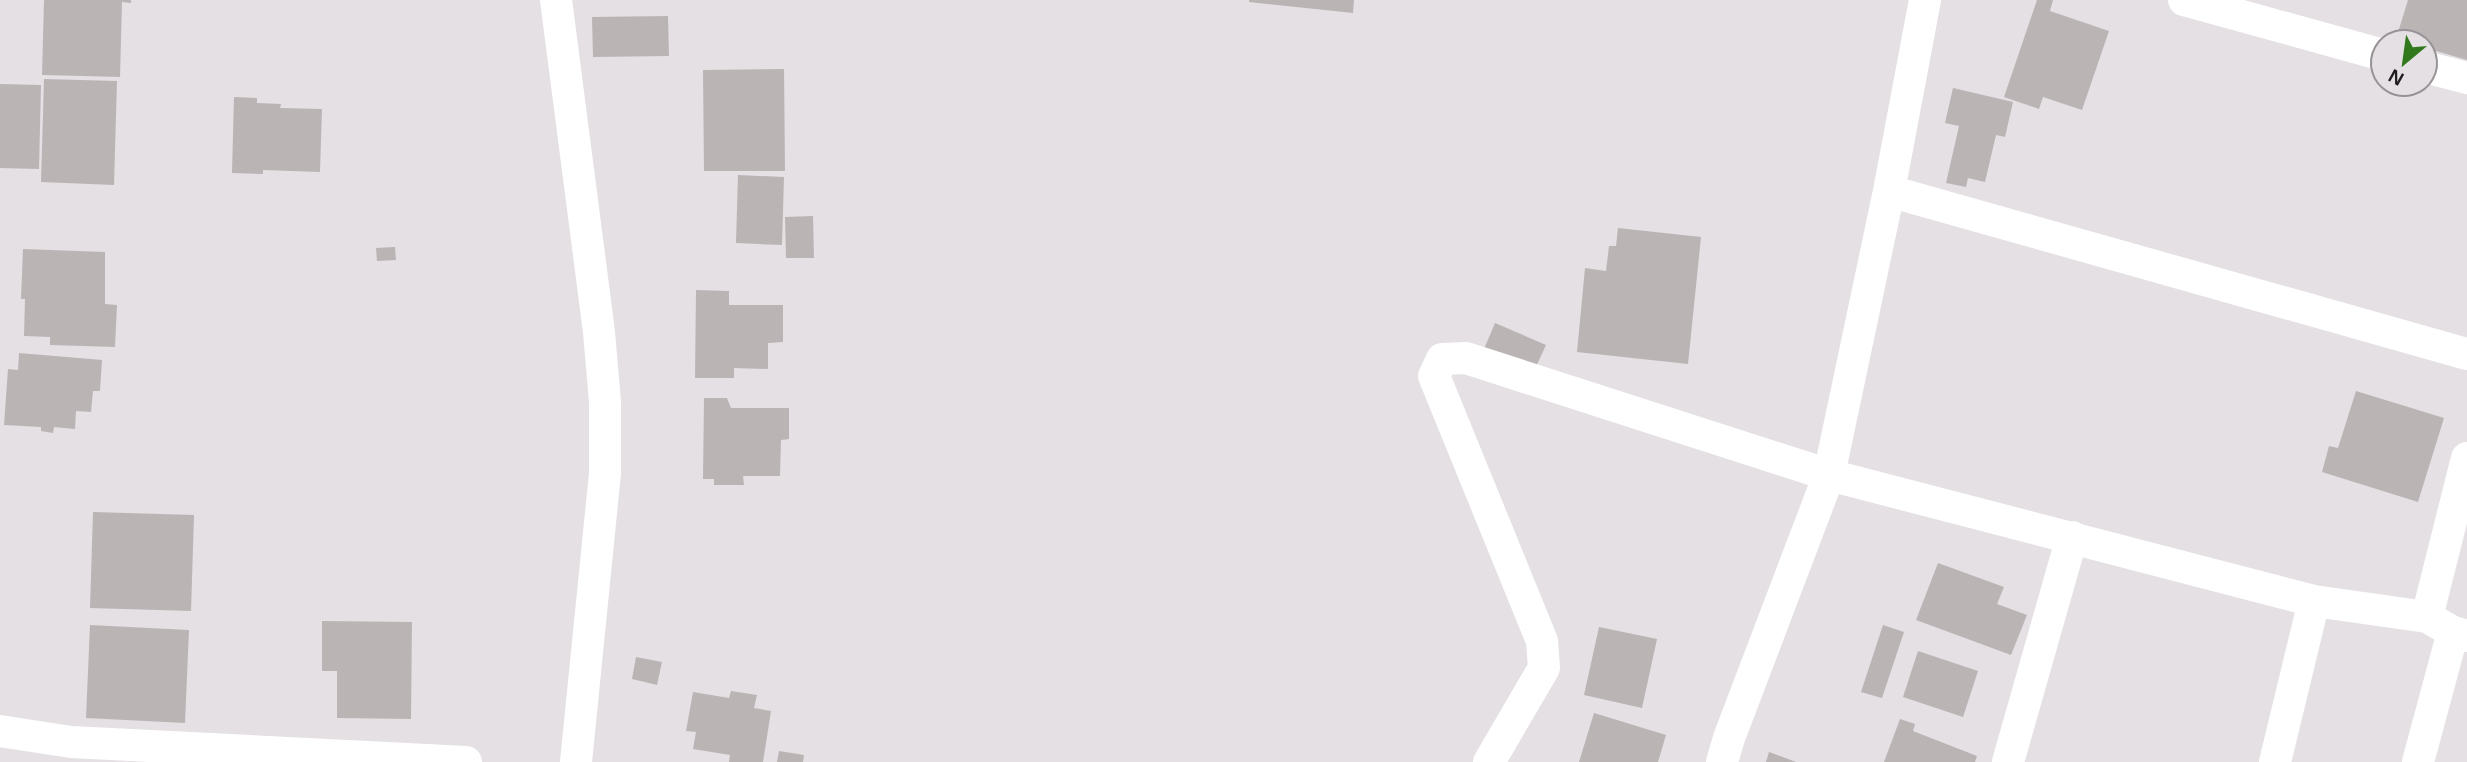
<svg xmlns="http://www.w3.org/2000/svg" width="2467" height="762" font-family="Helvetica,sans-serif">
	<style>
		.building { fill: #bab4b5 }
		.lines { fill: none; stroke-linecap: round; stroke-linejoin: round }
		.minor { stroke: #fff; stroke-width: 32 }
	</style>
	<rect width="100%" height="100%" fill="#e4e0e3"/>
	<path class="building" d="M44 0H131V3L122 2 120 77 42 75Z
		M1249 0H1354L1353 13 1249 2Z
		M2037 0H2053L2050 11 2109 31 2082 110 2043 97 2039 109 2004 97Z
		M2408 0H2467V60L2436 51 2434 55 2425 52V42H2395Z
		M668 16 669 56 593 57 592 17Z
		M784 69 785 171H704L703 70Z
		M44 79 117 81 114 185 41 182Z
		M0 84 41 85 39 169 0 168Z
		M1953 88 2013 102 2005 137 1996 135 1985 182 1968 178 1966 187 1946 183 1959 126 1945 123Z
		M234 97 257 98V103L281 104 280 108 322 109 320 172 263 170V174L232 173Z
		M738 175 784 177 782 245 736 243Z
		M813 216 814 258H786L785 217Z
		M1618 228 1701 237 1688 364 1577 352 1585 268 1606 271 1609 246H1616Z
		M395 247 396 260 377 261 376 248Z
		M23 249 105 252V304L117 305 115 347 50 345V337L24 336 25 299H21Z
		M696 290 729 291V305H783V342L768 343V369L734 368V378H695Z
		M1495 323 1546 345 1534 371 1484 349Z
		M19 353 102 360 100 391H93L91 412 76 411 75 429 54 427 53 433 41 431V427L4 425 8 369 18 370Z
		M2356 391 2444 418 2418 502 2322 472 2329 446 2338 448Z
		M704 398H727L731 408H789V439L781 440 780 476H743L744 485H714V479H703Z
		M93 512 194 515 191 611 90 608Z
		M1938 563 2004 587 1997 604 2027 615 2011 655 1916 620Z
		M322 621 412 622 411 719 337 718V671H322Z
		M90 625 189 630 185 723 86 718Z
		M1883 625 1904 632 1882 698 1861 692Z
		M1599 627 1657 639 1642 708 1584 695Z
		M1918 651 1978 671 1963 717 1903 697Z
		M636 657 662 662 657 685 632 679Z
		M731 691 757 695 754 708 771 711 763 762H729L730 755 693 749 696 732 686 731 693 692 729 698Z
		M1594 713 1666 735 1658 762H1579Z
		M1900 719 1915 724 1913 731 1977 756 1975 762H1884Z
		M779 751 804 755 803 762H777Z
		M1769 752 1796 762H1766Z"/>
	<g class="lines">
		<path class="minor" d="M556 0 599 332 605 402V473L576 762
			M1925 0 1889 191 1829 475 2314 601 2427 617 2453 632 2467 636
			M2184 0 2383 55
			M2425 67 2467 78
			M1889 191 2467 354
			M2427 617 2467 458
			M0 731 71 742 466 762
			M1489 762 1544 668 1542 641 1434 376 1442 359 1466 358 1829 475 1729 738 1722 762
			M2008 762 2072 537
			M2275 762 2314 601
			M2418 762 2453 632"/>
	</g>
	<g transform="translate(2404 63) rotate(209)"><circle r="33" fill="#e4e0e3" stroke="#969295" stroke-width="2"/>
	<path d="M0-5L12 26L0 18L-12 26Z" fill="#31781c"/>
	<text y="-10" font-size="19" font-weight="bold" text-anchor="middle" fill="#201e1f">N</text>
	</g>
</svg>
